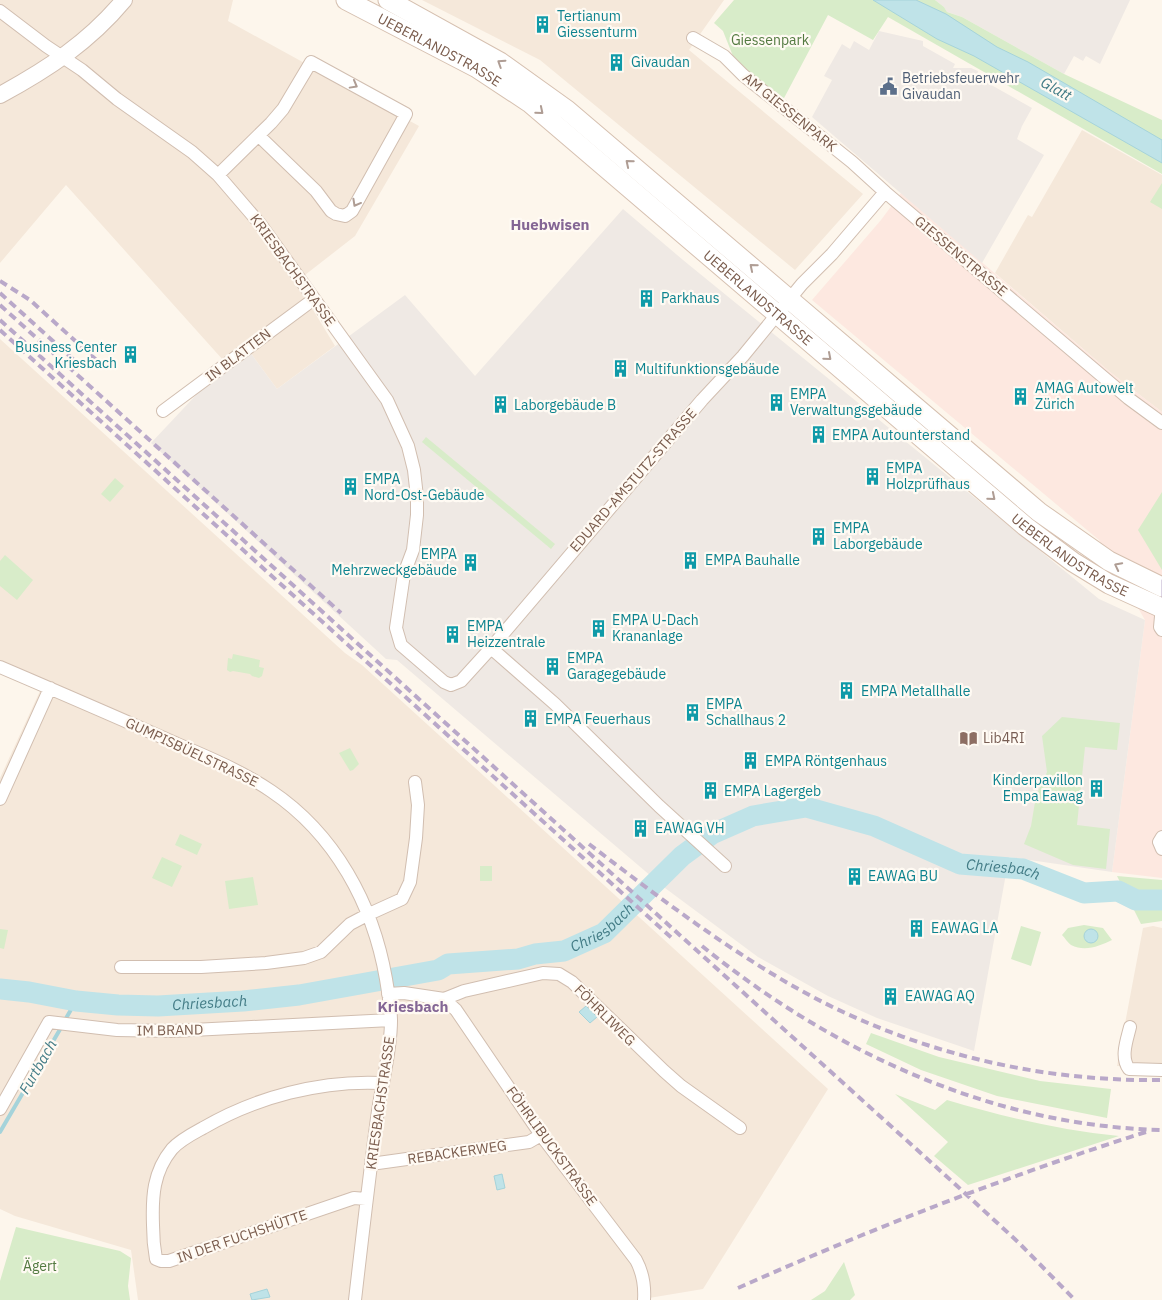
<svg xmlns="http://www.w3.org/2000/svg" width="1162" height="1300" font-family="'IBM Plex Sans',sans-serif">
	<style>
		.residential { fill: #f5e8da }
		.commercial { fill: #fde8e0 }
		.industrial { fill: #efe9e4 }
		.green { fill: #d8ecc9 }
		.water { fill: #bfe3e8; stroke: #a5d3da }
		.lines { fill: none; stroke-linecap: round; stroke-linejoin: round }
		.stream { stroke: #a5d3da; stroke-width: 4 }
		.river { stroke: #bfe3e8; stroke-width: 21 }
		.minor-casing { stroke: #d1beb0; stroke-width: 14 }
		.tertiary-casing { stroke: #d1beb0; stroke-width: 18 }
		.secondary-casing { stroke: #d6c0b0; stroke-width: 21 }
		.minor { stroke: #fff; stroke-width: 12 }
		.tertiary { stroke: #fff; stroke-width: 16 }
		.secondary { stroke: #fff; stroke-width: 19 }
		.tram { stroke: #b9a8c9; stroke-width: 1 }
		.rail { stroke: #b9a8c9; stroke-width: 4; stroke-dasharray: 8 5; stroke-linecap: butt }
		.oneway { stroke: #af9d94 }
		.labels { text-anchor: middle; stroke-width: 4.5; stroke-linejoin: round; paint-order: stroke }
		.culture-label { font-size: 14px; fill: #0d838f; stroke: #fffaf3; text-anchor: start }
		.park-label { font-size: 14px; fill: #537a41; stroke: #fffaf3 }
		.street-label { font-size: 14px; fill: #7a5c4d; stroke: #fffaf3 }
		.service-label { font-size: 14px; fill: #4e5e75; stroke: #fffaf3; text-anchor: start }
		.education-label { font-size: 14px; fill: #785e54; stroke: #fffaf3; text-anchor: start }
		.water-label { font-size: 15px; font-style: italic; fill: #437c86; stroke: #fffaf3 }
		.neighbourhood-label { font-size: 15px; font-weight: bold; fill: #846695; stroke: #fffaf3 }
	</style>
	<rect width="100%" height="100%" fill="#fdf6ec"/>
	<path class="residential" d="M0 0H233L228 21 419 126 355 236 296 282 335 346 277 389 244 344 223 360 66 185 0 263Z
		M422 0H724L689 50 863 194 795 270 540 60Z
		M1082 130 1162 175V412L1110 372 995 273 1028 215 1032 217Z
		M0 339 345 653 362 665 828 1089 703 1289 637 1300H138L131 1250 15 1216 0 1209V778L40 691 0 674Z
		M1153 926 1162 928V1065L1117 1066 1143 928Z"/>
	<path class="commercial" d="M901 193 1110 372 1162 412V878L1112 872 1145 620 1099 540 812 300 881 220Z"/>
	<path class="industrial" d="M935 0H1130L1100 64 1086 56 1083 61 1074 56 1064 74 962 17 947 12 944 7Z
		M879 31 923 41V46L955 64 953 68H971L978 71 977 77 1032 108 1022 126 1017 139 1044 155 982 263 812 117 832 80 824 76 842 44 850 49 854 41 869 50Z
		M623 209 683 260 1099 599 1145 620 1112 872 1009 857 974 1051 877 1018 828 996 758 957 665 888 397 660 386 659 151 443 244 344 277 389 405 295 475 376Z"/>
	<path class="green" d="M734 0H935L944 7 947 12 962 17 1064 74 1162 120V174L888 17 873 40 828 15 783 100 735 61 723 31 714 23Z
		M1162 183V209L1150 202Z
		M426 437 555 544 551 549 422 442Z
		M115 478 124 486 110 502 101 494Z
		M1162 492V570L1138 530Z
		M5 555 33 580 17 600 0 586V561Z
		M233 654 260 660 259 667 264 668 262 676 259 678 252 676 250 674 233 671 230 672 227 670 228 658 232 659Z
		M1062 717 1120 723 1117 750 1085 747 1077 825 1110 829 1106 869 1073 865 1024 844 1031 826 1036 796 1047 772 1042 736Z
		M350 748 359 764 353 770 350 771 339 753Z
		M180 834 202 844 197 855 175 845Z
		M162 857 182 866 172 887 152 878Z
		M480 866H492V881H480Z
		M1117 876 1162 880V921L1141 924Z
		M253 877 258 905 229 909 225 881Z
		M1084 925 1103 928 1112 940C1100 946 1085 952 1071 945 1068 943 1065 938 1062 935L1068 928Z
		M1021 926 1041 932 1031 966 1011 959Z
		M0 929 8 930 4 949 0 948Z
		M871 1033 939 1057 1040 1081 1111 1089 1107 1118 997 1096 921 1070 866 1044Z
		M895 1094 935 1110 947 1100C1004 1117 1060 1130 1119 1136L968 1185 934 1156 948 1142Z
		M16 1227 120 1251 131 1258 128 1286 130 1300H0V1281Z
		M844 1262 855 1295 850 1300H811L825 1291Z"/>
	<path class="water" d="M873 0H916L946 14 997 47 1028 62 1162 140V163L974 56 937 39Z
		M1084 936a7 7 0 1 1 14 0a7 7 0 1 1-14 0Z
		M586 1006 597 1017 590 1023 579 1012Z
		M502 1174 505 1188 497 1190 494 1176Z
		M267 1289 270 1297 252 1300 250 1294Z"/>
	<g class="lines">
		<path class="stream" d="M65 1020 76 1001
			M0 1132 62 1026"/>
		<path class="river" id="s1" d="M0 989 29 992 76 1001 118 1005 158 1006 243 1001 299 995 438 970 448 964 518 959 535 954 564 951 604 933 682 856 712 834 753 816 806 807 874 826 960 864 1023 869 1084 893 1118 891 1136 900H1162"/>
		<defs>
			<path id="minor" d="M0 11 46 46 82 70 117 99 192 152 218 175 261 225 387 400 408 446 414 470 417 497V515L413 550 404 574 396 628 401 645 444 682 451 685 461 681 491 648 702 400 743 356 802 284 832 254 885 192 1128 398 1162 423
				M693 38 724 56 743 75 852 162 885 192
				M218 175 271 123 283 109 311 62 406 114 352 211 345 216 336 214 331 211 316 191 259 136
				M163 411 314 299
				M1162 606 1160 627 1162 630
				M491 648 555 704 659 806 725 866
				M0 667C56 691 112 715 168 740 203 755 240 770 271 791 335 834 373 904 386 979 388 992 391 1007 391 1021 391 1053 381 1086 377 1118 369 1179 362 1239 355 1300
				M0 799 50 688
				M1162 837 1159 842 1162 849
				M121 967H201L266 963 304 958 321 952 350 924 369 914 402 899 410 882 416 838 418 805 415 782
				M388 994 404 993 444 999 464 991 543 973 559 974 572 982 664 1071 681 1086 740 1128
				M444 999 456 1010 541 1135 636 1260C643 1273 645 1285 644 1300
				M1130 1027C1127 1040 1120 1057 1129 1069L1162 1070
				M0 1109 49 1022 117 1030 173 1031 391 1020
				M371 1162 378 1163 529 1142 541 1135
				M366 1199 354 1198 169 1261H161L156 1259C154 1248 153 1236 153 1225 152 1197 153 1172 172 1149 180 1140 192 1134 203 1128 256 1097 321 1080 382 1083"/>
			<path id="tertiary" d="M0 95C48 69 89 42 124 0"/>
			<g id="secondary">
				<path id="s2" d="M346 0 477 68 530 103 1025 526 1073 562 1109 584 1162 608"/>
				<path d="M388 0 500 62 567 110 1039 512 1109 561 1162 587"/>
			</g>
		</defs>
		<use href="#minor" class="minor-casing"/>
		<use href="#tertiary" class="tertiary-casing"/>
		<use href="#secondary" class="secondary-casing"/>
		<use href="#minor" class="minor"/>
		<use href="#tertiary" class="tertiary"/>
		<use href="#secondary" class="secondary"/>
		<path class="tram" d="M1162 580V597"/>
		<path class="rail" d="M0 281 30 300 103 366
			M0 293 86 371
			M0 305 341 613
			M0 320 956 1185 1018 1242 1075 1300
			M0 330 674 940
			M589 844C657 896 725 948 800 990 910 1051 1036 1082 1162 1080
			M702 946C833 1052 992 1126 1162 1130
			M738 1288C871 1229 1007 1176 1146 1132"/>
	</g>
	<defs><path id="oneway-chevron" d="M-2-3.5L2.5 0L-2 3.5" fill="none" stroke-width="1.6" stroke-linecap="round" stroke-linejoin="round" transform="scale(1.25)"/></defs>
	<g class="oneway">
		<use href="#oneway-chevron" transform="translate(501 63) rotate(-147)"/>
		<use href="#oneway-chevron" transform="translate(354 85) rotate(29)"/>
		<use href="#oneway-chevron" transform="translate(540 111) rotate(40)"/>
		<use href="#oneway-chevron" transform="translate(629 163) rotate(-140)"/>
		<use href="#oneway-chevron" transform="translate(356 203) rotate(119)"/>
		<use href="#oneway-chevron" transform="translate(753 267) rotate(-140)"/>
		<use href="#oneway-chevron" transform="translate(828 357) rotate(41)"/>
		<use href="#oneway-chevron" transform="translate(992 497) rotate(40)"/>
		<use href="#oneway-chevron" transform="translate(1118 566) rotate(-153)"/>
	</g>
	<defs>
		<symbol id="building-bare" viewBox="-9 -9 18 18"><path d="M-4-6H4V6H1V3H-1V6H-4ZM-2.5-4.3h1.7v1.8h-1.7ZM.8-4.3h1.7v1.8H.8ZM-2.5-1h1.7V.8h-1.7ZM.8-1h1.7V.8H.8Z" fill="#0f9aa8" stroke="#fffaf3" stroke-width="2.5" paint-order="stroke"/></symbol>
		<symbol id="civic-bare" viewBox="-9 -9 18 18"><path d="M-.6-6.5H3V-4.5H.6V-3L4-1V1h2V6H-6V1h2V-1L-.6-3ZM-1.2 2.5V6h2.4V2.5Z" fill="#5c6f8a" stroke="#fffaf3" stroke-width="2.5" paint-order="stroke"/></symbol>
		<symbol id="library-bare" viewBox="-9 -9 18 18"><path d="M-6-4Q-3-5.5-.7-3.5V5Q-3 3-6 4ZM6-4Q3-5.5 .7-3.5V5Q3 3 6 4Z" fill="#8d6e63" stroke="#fffaf3" stroke-width="2.5" paint-order="stroke"/></symbol>
	</defs>
	<g fill-rule="evenodd">
		<use href="#building-bare" x="530" y="12" width="25" height="25"/>
		<use href="#building-bare" x="604" y="50" width="25" height="25"/>
		<use href="#civic-bare" x="876" y="74" width="25" height="25"/>
		<use href="#building-bare" x="634" y="286" width="25" height="25"/>
		<use href="#building-bare" x="118" y="342" width="25" height="25"/>
		<use href="#building-bare" x="608" y="356" width="25" height="25"/>
		<use href="#building-bare" x="1008" y="384" width="25" height="25"/>
		<use href="#building-bare" x="764" y="390" width="25" height="25"/>
		<use href="#building-bare" x="488" y="392" width="25" height="25"/>
		<use href="#building-bare" x="806" y="422" width="25" height="25"/>
		<use href="#building-bare" x="860" y="464" width="25" height="25"/>
		<use href="#building-bare" x="338" y="474" width="25" height="25"/>
		<use href="#building-bare" x="806" y="524" width="25" height="25"/>
		<use href="#building-bare" x="678" y="548" width="25" height="25"/>
		<use href="#building-bare" x="458" y="550" width="25" height="25"/>
		<use href="#building-bare" x="586" y="616" width="25" height="25"/>
		<use href="#building-bare" x="440" y="622" width="25" height="25"/>
		<use href="#building-bare" x="540" y="654" width="25" height="25"/>
		<use href="#building-bare" x="834" y="678" width="25" height="25"/>
		<use href="#building-bare" x="680" y="700" width="25" height="25"/>
		<use href="#building-bare" x="518" y="706" width="25" height="25"/>
		<use href="#library-bare" x="956" y="726" width="25" height="25"/>
		<use href="#building-bare" x="738" y="748" width="25" height="25"/>
		<use href="#building-bare" x="1084" y="776" width="25" height="25"/>
		<use href="#building-bare" x="698" y="778" width="25" height="25"/>
		<use href="#building-bare" x="628" y="816" width="25" height="25"/>
		<use href="#building-bare" x="842" y="864" width="25" height="25"/>
		<use href="#building-bare" x="904" y="916" width="25" height="25"/>
		<use href="#building-bare" x="878" y="984" width="25" height="25"/>
	</g>
	<g class="labels">
		<g class="culture-label">
			<text x="557" y="21">Tertianum<tspan x="557" dy="16">Giessenturm</tspan></text>
			<text x="631" y="67">Givaudan</text>
			<text x="661" y="303">Parkhaus</text>
			<text x="117" y="352" text-anchor="end">Business Center<tspan x="117" dy="16">Kriesbach</tspan></text>
			<text x="635" y="374">Multifunktionsgebäude</text>
			<text x="1035" y="393">AMAG Autowelt<tspan x="1035" dy="16">Zürich</tspan></text>
			<text x="790" y="399">EMPA<tspan x="790" dy="16">Verwaltungsgebäude</tspan></text>
			<text x="514" y="410">Laborgebäude B</text>
			<text x="832" y="440">EMPA Autounterstand</text>
			<text x="886" y="473">EMPA<tspan x="886" dy="16">Holzprüfhaus</tspan></text>
			<text x="364" y="484">EMPA<tspan x="364" dy="16">Nord-Ost-Gebäude</tspan></text>
			<text x="833" y="533">EMPA<tspan x="833" dy="16">Laborgebäude</tspan></text>
			<text x="457" y="559" text-anchor="end">EMPA<tspan x="457" dy="16">Mehrzweckgebäude</tspan></text>
			<text x="705" y="565">EMPA Bauhalle</text>
			<text x="612" y="625">EMPA U-Dach<tspan x="612" dy="16">Krananlage</tspan></text>
			<text x="467" y="631">EMPA<tspan x="467" dy="16">Heizzentrale</tspan></text>
			<text x="567" y="663">EMPA<tspan x="567" dy="16">Garagegebäude</tspan></text>
			<text x="861" y="696">EMPA Metallhalle</text>
			<text x="706" y="709">EMPA<tspan x="706" dy="16">Schallhaus 2</tspan></text>
			<text x="545" y="724">EMPA Feuerhaus</text>
			<text x="765" y="766">EMPA Röntgenhaus</text>
			<text x="1083" y="785" text-anchor="end">Kinderpavillon<tspan x="1083" dy="16">Empa Eawag</tspan></text>
			<text x="724" y="796">EMPA Lagergeb</text>
			<text x="655" y="833">EAWAG VH</text>
			<text x="868" y="881">EAWAG BU</text>
			<text x="931" y="933">EAWAG LA</text>
			<text x="905" y="1001">EAWAG AQ</text>
		</g>
		<g class="park-label">
			<text x="770" y="45">Giessenpark</text>
			<text x="40" y="1271">Ägert</text>
		</g>
		<g class="street-label">
			<text dy="5" stroke="none"><textPath href="#s2" startOffset="106">UEBERLANDSTRASSE</textPath></text>
			<text transform="translate(790 112) rotate(39)" y="5">AM GIESSENPARK</text>
			<text transform="translate(961 256) rotate(40)" y="5">GIESSENSTRASSE</text>
			<text transform="translate(293 270) rotate(54)" y="5">KRIESBACHSTRASSE</text>
			<text dy="5" stroke="none"><textPath href="#s2" startOffset="511">UEBERLANDSTRASSE</textPath></text>
			<text transform="translate(238 355) rotate(-37)" y="5">IN BLATTEN</text>
			<text transform="translate(633 480) rotate(-49)" y="5">EDUARD-AMSTUTZ-STRASSE</text>
			<text dy="5" stroke="none"><textPath href="#s2" startOffset="916">UEBERLANDSTRASSE</textPath></text>
			<text transform="translate(192 752) rotate(25)" y="5">GUMPISBÜELSTRASSE</text>
			<text transform="translate(605 1015) rotate(45)" y="5">FÖHRLIWEG</text>
			<text transform="translate(170 1030) rotate(-1)" y="5">IM BRAND</text>
			<text transform="translate(380 1103) rotate(-82)" y="5">KRIESBACHSTRASSE</text>
			<text transform="translate(552 1146) rotate(54)" y="5">FÖHRLIBUCKSTRASSE</text>
			<text transform="translate(457 1152) rotate(-8)" y="5">REBACKERWEG</text>
			<text transform="translate(242 1236) rotate(-19)" y="5">IN DER FUCHSHÜTTE</text>
		</g>
		<g class="service-label">
			<text x="902" y="83">Betriebsfeuerwehr<tspan x="902" dy="16">Givaudan</tspan></text>
		</g>
		<g class="education-label">
			<text x="983" y="743">Lib4RI</text>
		</g>
		<g class="water-label">
			<text transform="translate(1056 89) rotate(29)" y="5">Glatt</text>
			<text dy="5" stroke="none"><textPath href="#s1" startOffset="1068">Chriesbach</textPath></text>
			<text dy="5" stroke="none"><textPath href="#s1" startOffset="616">Chriesbach</textPath></text>
			<text dy="5" stroke="none"><textPath href="#s1" startOffset="211">Chriesbach</textPath></text>
			<text transform="translate(38 1067) rotate(-60)" y="5">Furtbach</text>
		</g>
		<g class="neighbourhood-label">
			<text x="550" y="230">Huebwisen</text>
			<text x="413" y="1012">Kriesbach</text>
		</g>
	</g>
</svg>
